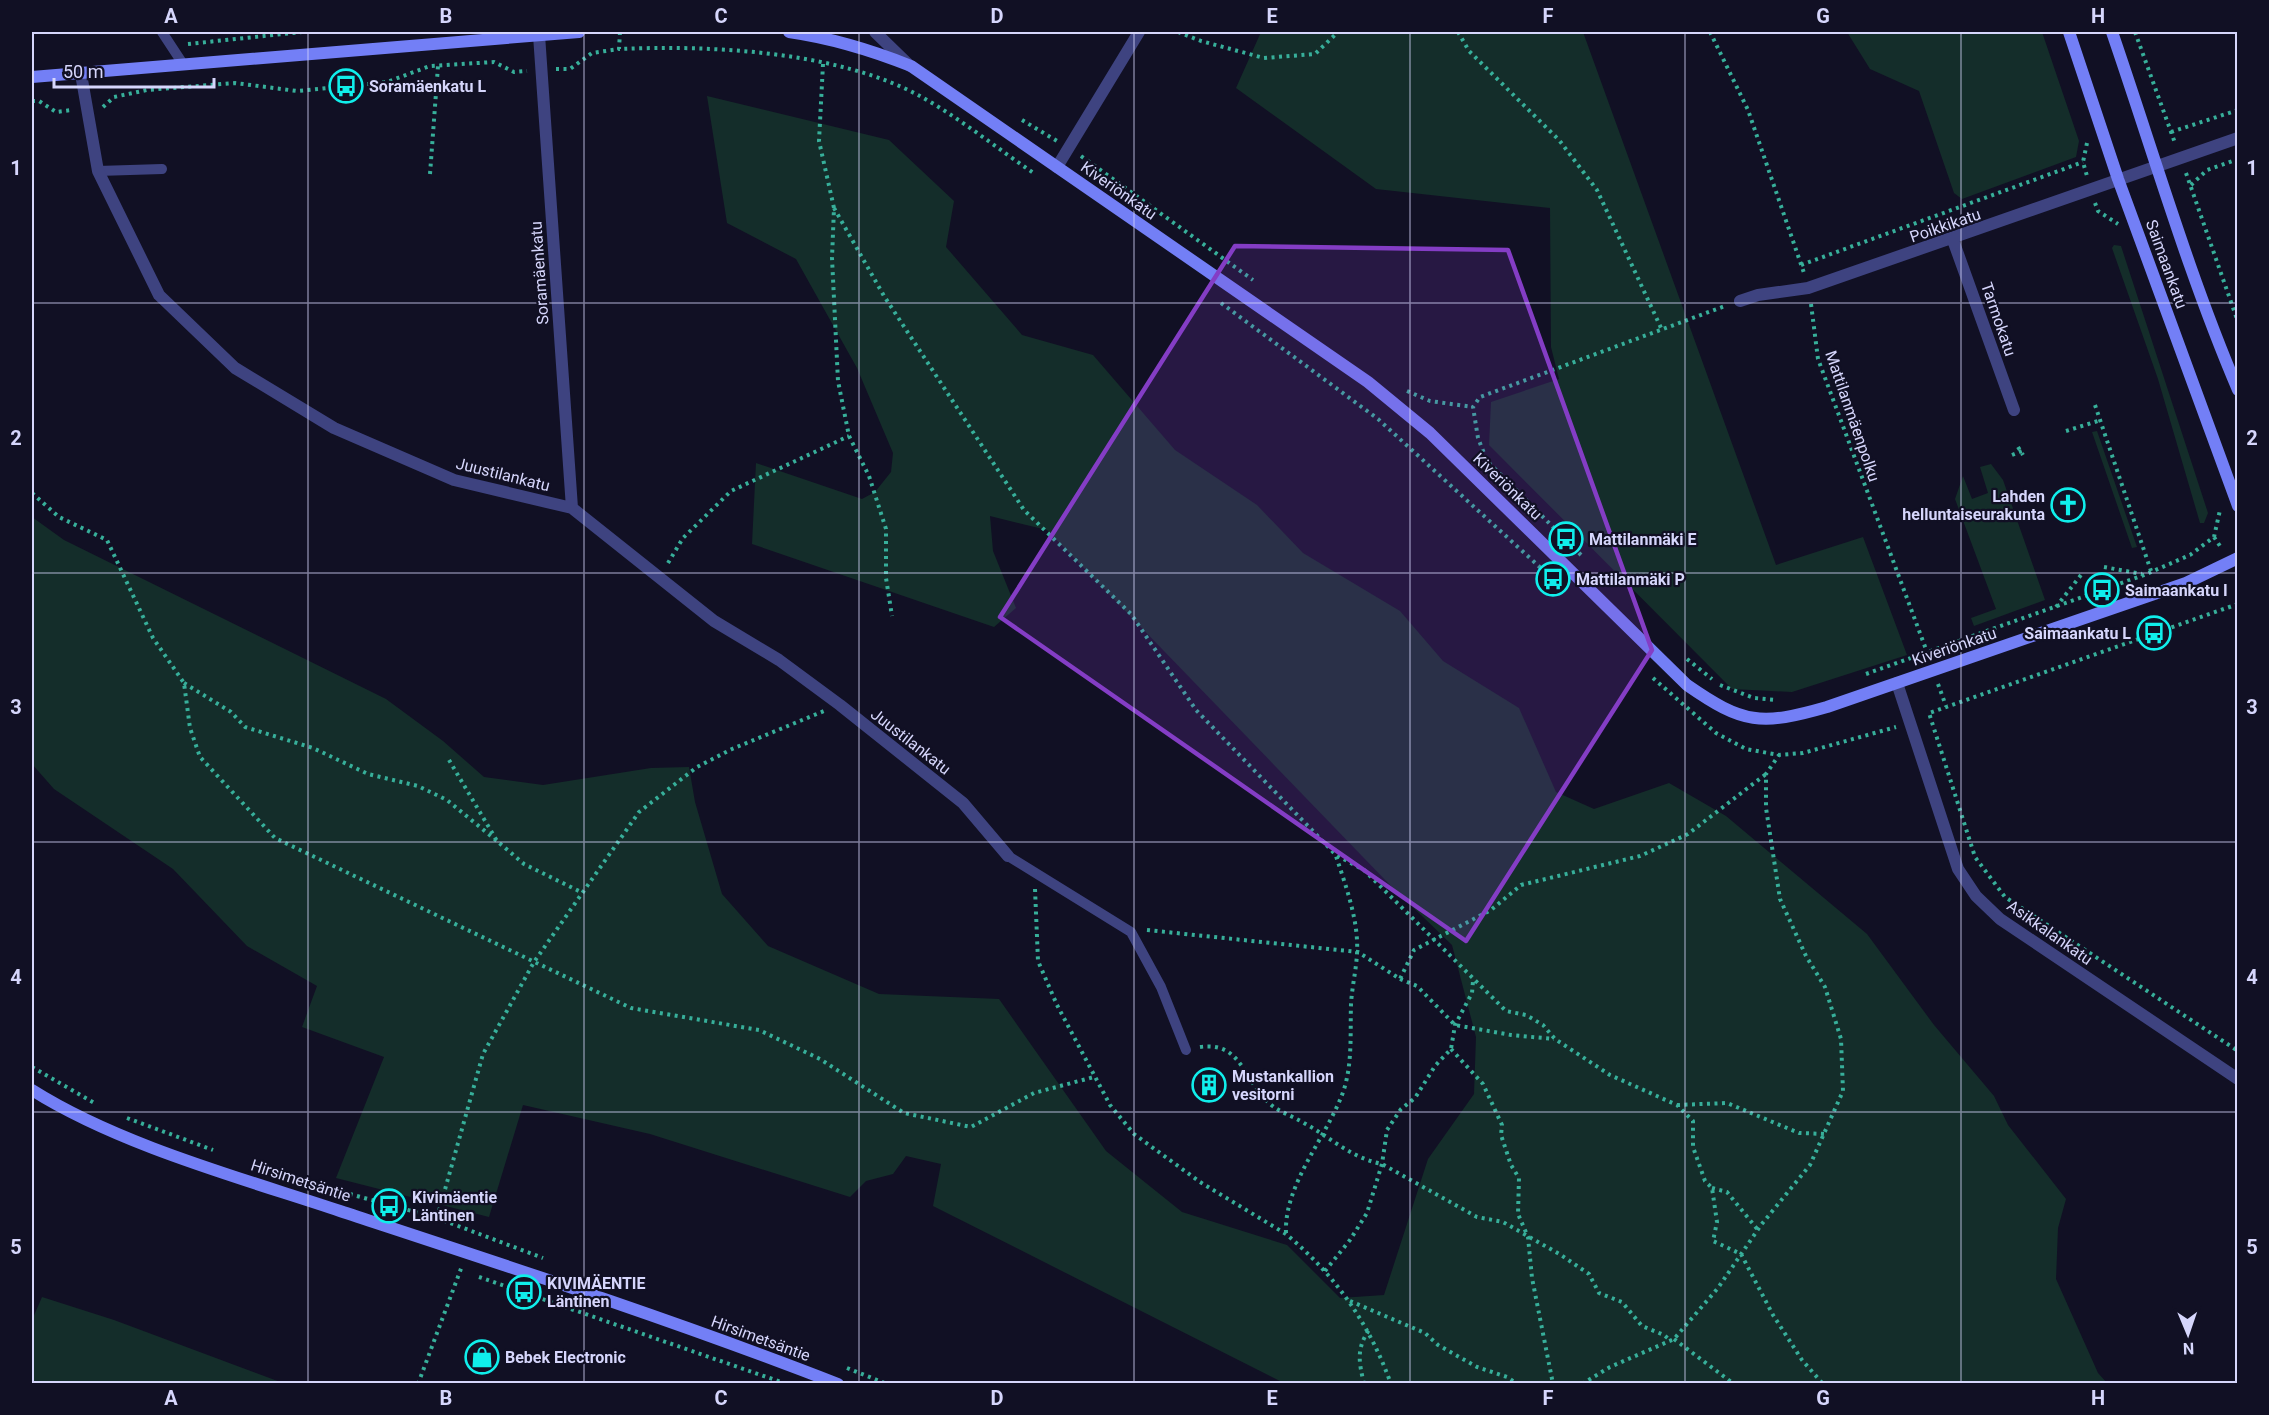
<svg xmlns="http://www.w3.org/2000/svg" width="2269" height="1415" font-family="Roboto,sans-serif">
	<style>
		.green { fill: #142d2a }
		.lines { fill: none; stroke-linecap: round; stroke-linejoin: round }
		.path { stroke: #37af9a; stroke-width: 4; stroke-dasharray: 3 4.5; stroke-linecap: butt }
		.lane { stroke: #3e4380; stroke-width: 10 }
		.street { stroke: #3e4380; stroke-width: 12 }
		.secondary { stroke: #737ff6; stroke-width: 12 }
		.marked { fill: #843dc5; fill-opacity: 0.2; stroke: #843dc5; stroke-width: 4.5; stroke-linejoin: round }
		.grid { fill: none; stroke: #d6d6fc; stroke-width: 1.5; stroke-opacity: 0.55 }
		.labels { text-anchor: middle; stroke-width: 4.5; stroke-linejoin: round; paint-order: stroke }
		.poi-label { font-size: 16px; font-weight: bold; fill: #d6d6fc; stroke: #111024; text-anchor: start }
		.street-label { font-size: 16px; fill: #d6d6fc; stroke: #111024 }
		.neatline { fill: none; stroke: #d6d6fc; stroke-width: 2 }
		.grid-label { font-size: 20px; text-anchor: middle; font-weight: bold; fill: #d6d6fc }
	</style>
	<rect width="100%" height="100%" fill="#111024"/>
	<path class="green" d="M1261 32H1583L1776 565 1863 537 1907 655 1792 692 1732 689 1489 445 1491 402 1559 379 1551 347 1550 208 1376 189 1236 88Z
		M1847 32H2042L2079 141 2076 157 1962 199 1954 193 1919 91 1870 69Z
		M707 96 889 140 954 201 946 247 1022 335 1093 355 1175 450 1257 505 1303 553 1400 611 1443 661 1519 708 1556 792 1594 809 1669 783 1726 816 1867 934 1934 1025 1994 1096 2008 1125 2066 1199 2058 1228 2056 1279 2098 1373 2107 1383H1284L933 1206 941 1164 906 1156 893 1174 866 1181 850 1197 650 1134 523 1105 489 1217 336 1178 384 1057 302 1027 317 986 247 946 173 869 54 789 32 764V517L64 540 386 699 443 741 484 777 543 785 651 768 689 767 695 802 722 894 768 946 879 994 999 999 1106 1151 1182 1212 1287 1245 1340 1298 1384 1295 1428 1159 1474 1094 1476 1037 1452 945 1390 885 1047 530 990 516 993 551 1016 608 994 627 752 544 756 463 862 499 875 492 891 472 893 453 857 368 796 259 727 223Z
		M2114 245 2121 246 2208 513 2204 523H2200L2158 379 2112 248Z
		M2097 431 2137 547 2132 548 2092 432Z
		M1991 464 2003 480 2045 600 1974 626 1971 618 1996 609 1955 499 1963 476 1972 499 1988 493 1980 467Z
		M42 1297 114 1320 283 1383H32V1320Z"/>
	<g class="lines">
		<path class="path" d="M620 32 619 49C711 45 835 51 918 95 957 116 998 149 1035 174
			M1178 32 1201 41 1264 58 1315 54 1338 32
			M1458 32 1469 51 1559 140 1597 190 1662 330
			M1710 32 1748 110 1804 273
			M2135 32 2175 143
			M188 44 302 32
			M823 64 819 141 834 208 832 258 838 381 849 436 869 476 886 529V578L892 616
			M556 69H570L592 53 619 49
			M32 101H39L56 112 72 110
			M103 107 114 97 147 90 235 83 297 91 387 82 430 66 494 62 514 72 527 71
			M1022 120 1057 141
			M2171 132 2238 110
			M2087 143 2083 162 2087 176
			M1081 156 1253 280
			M2186 173 2238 322
			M430 174 438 66
			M2191 185 2207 170 2238 159
			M2095 203 2098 211 2118 224
			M834 208 884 296 1024 510 1131 614 1196 710 1336 855 1364 870 1506 1011 1526 1015 1543 1025 1555 1039 1610 1075 1677 1105 1693 1121V1147L1705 1181 1712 1188 1717 1222 1713 1241 1741 1254 1773 1315 1802 1360 1823 1384
			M1801 265 2083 162
			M1221 303 1378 419 1543 570
			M1811 304 1818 359 1927 652
			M1407 391 1430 401 1473 407
			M2095 405 2151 571
			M2066 431 2101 420
			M2018 447 2023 455
			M2012 455 2022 451
			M32 493 59 517 107 540 153 638 184 683 190 728 200 757 275 838 631 1008 759 1030 820 1059 904 1113 971 1127 1034 1093 1094 1077
			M2214 537 2222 549
			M1581 555 1487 461 1478 438 1473 407 1480 397 1725 306
			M668 563 683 538 731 491 849 436
			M2104 567 2142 574
			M2238 604 1929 713 1975 857 2005 897 2238 1051
			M2056 607 2081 575
			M1687 659 1712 679
			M1866 674 2144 575 2190 555 2214 537 2220 510
			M1653 678 1716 733 1746 749 1779 755 1803 753 1896 727
			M184 683 231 712 245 727 313 748 368 774 418 786 447 800 497 841
			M1938 684 1946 706
			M1720 685 1754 698 1776 700
			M449 760 497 841 524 864 581 892
			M1035 889 1038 961 1057 1005 1110 1105 1134 1134 1200 1182 1286 1234C1336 1276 1369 1323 1391 1384
			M1147 930 1358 952 1400 979 1414 950 1491 910 1521 885 1640 856 1688 834 1766 774
			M1400 979 1417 986 1455 1025 1511 1035 1554 1039
			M1200 1047C1241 1041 1244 1080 1268 1102 1278 1112 1291 1115 1304 1123 1330 1137 1351 1158 1382 1164L1477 1217 1503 1222 1561 1255 1589 1274 1599 1293 1622 1302 1642 1326 1664 1335 1671 1341
			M1451 1049 1483 1084 1502 1125 1501 1135 1511 1165 1519 1178 1518 1214 1528 1237 1532 1278 1553 1384
			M32 1067 96 1104
			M1677 1105 1727 1103 1799 1133 1826 1134
			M127 1118 213 1150
			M328 1188 437 1218 543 1258
			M1712 1188 1727 1192 1758 1230
			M437 1218 483 1054 534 962 639 812 697 767 732 749 824 711
			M1286 1233C1284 1185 1325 1139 1342 1095 1353 1066 1350 1034 1351 1004 1352 987 1356 971 1357 954 1359 921 1346 887 1336 856
			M1325 1271 1350 1240 1367 1213 1382 1164 1387 1130 1401 1109 1415 1098 1435 1066 1451 1049 1455 1025 1472 993 1473 981
			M479 1277 781 1382
			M1350 1301 1425 1333 1438 1345 1477 1367 1507 1377 1517 1384
			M1674 1339 1734 1384
			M847 1368 887 1384
			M418 1384 462 1266
			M1364 1384C1359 1362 1356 1349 1369 1330
			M1582 1384 1610 1367 1674 1339 1718 1288 1761 1225 1810 1165 1843 1091 1841 1039 1825 987 1806 956 1780 899 1766 808V774L1779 755"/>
		<path class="lane" d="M162 32 183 64
			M98 171 162 169
			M1008 856 1131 932 1161 987 1186 1050"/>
		<path class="street" d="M875 32 910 66
			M539 35 572 508
			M81 74 98 171 159 295 235 368 334 428 454 480 572 508 714 621 779 660 840 705 963 803 1008 856
			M1057 167 1139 32
			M1953 240 2014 410
			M1740 301 1758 295 1808 288 2238 138
			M1897 683 1958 869 1976 896 2000 919 2238 1079"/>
		<path class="secondary" d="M789 32C831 38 871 50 911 66L1368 382 1430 433 1687 685C1743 724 1761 726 1827 707L2186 583 2238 558
			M2069 32 2118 179 2238 506
			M2112 32C2153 151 2188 273 2238 390
			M32 77 579 32
			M32 1090C119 1145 241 1178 340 1211 507 1266 674 1320 838 1384"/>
	</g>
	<path class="marked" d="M1235 246 1508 250 1652 650 1466 941 1000 617Z"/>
	<path class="grid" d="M308 32V1384M584 32V1384M859 32V1384M1134 32V1384M1410 32V1384M1685 32V1384M1961 32V1384M32 303H2238M32 573H2238M32 842H2238M32 1112H2238"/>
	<defs>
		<symbol id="bus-ring" viewBox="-11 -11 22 22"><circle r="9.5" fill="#111024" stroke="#10eeeb" stroke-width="1.5"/><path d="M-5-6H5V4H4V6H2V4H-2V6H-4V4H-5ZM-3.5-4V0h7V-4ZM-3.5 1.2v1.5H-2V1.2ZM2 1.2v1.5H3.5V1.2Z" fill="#10eeeb"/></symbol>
		<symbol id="church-ring" viewBox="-11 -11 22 22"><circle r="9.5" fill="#111024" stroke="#10eeeb" stroke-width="1.5"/><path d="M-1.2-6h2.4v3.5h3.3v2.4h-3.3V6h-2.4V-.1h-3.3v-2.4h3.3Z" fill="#10eeeb"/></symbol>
		<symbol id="building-ring" viewBox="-11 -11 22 22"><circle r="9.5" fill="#111024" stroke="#10eeeb" stroke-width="1.5"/><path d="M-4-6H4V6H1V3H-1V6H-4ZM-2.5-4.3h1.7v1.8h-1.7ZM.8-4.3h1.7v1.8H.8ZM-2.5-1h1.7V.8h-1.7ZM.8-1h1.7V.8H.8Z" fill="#10eeeb"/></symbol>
		<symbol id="shop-ring" viewBox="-11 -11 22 22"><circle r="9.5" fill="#111024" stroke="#10eeeb" stroke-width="1.5"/><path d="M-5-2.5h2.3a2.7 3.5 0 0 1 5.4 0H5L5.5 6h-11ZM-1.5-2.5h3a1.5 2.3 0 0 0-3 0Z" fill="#10eeeb"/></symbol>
	</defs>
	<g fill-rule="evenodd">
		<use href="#bus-ring" x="327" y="67" width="38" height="38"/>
		<use href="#church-ring" x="2049" y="486" width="38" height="38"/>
		<use href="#bus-ring" x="1547" y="520" width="38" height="38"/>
		<use href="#bus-ring" x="1534" y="560" width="38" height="38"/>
		<use href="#bus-ring" x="2083" y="571" width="38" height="38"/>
		<use href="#bus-ring" x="2135" y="614" width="38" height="38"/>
		<use href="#building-ring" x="1190" y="1066" width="38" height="38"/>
		<use href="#bus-ring" x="370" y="1187" width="38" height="38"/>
		<use href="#bus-ring" x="505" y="1273" width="38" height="38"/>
		<use href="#shop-ring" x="463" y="1338" width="38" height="38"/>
	</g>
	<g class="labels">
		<g class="poi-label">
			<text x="369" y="92">Soramäenkatu L</text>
			<text x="2045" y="502" text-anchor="end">Lahden<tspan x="2045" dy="18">helluntaiseurakunta</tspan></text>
			<text x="1589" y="545">Mattilanmäki E</text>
			<text x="1576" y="585">Mattilanmäki P</text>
			<text x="2125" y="596">Saimaankatu I</text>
			<text x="2131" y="639" text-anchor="end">Saimaankatu L</text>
			<text x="1232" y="1082">Mustankallion<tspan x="1232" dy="18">vesitorni</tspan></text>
			<text x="412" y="1203">Kivimäentie<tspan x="412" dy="18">Läntinen</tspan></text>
			<text x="547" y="1289">KIVIMÄENTIE<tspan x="547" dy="18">Läntinen</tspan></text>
			<text x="505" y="1363">Bebek Electronic</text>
		</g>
		<g class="street-label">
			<text transform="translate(1119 190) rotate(35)" y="6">Kiveriönkatu</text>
			<text transform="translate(1945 225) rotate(-19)" y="6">Poikkikatu</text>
			<text transform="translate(2167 264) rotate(70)" y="6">Saimaankatu</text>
			<text transform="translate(539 273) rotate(-94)" y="6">Soramäenkatu</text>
			<text transform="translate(1999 319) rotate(71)" y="6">Tarmokatu</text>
			<text transform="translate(1853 416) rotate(71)" y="6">Mattilanmäenpolku</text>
			<text transform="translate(503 474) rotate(14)" y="6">Juustilankatu</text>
			<text transform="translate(1508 486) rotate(44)" y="6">Kiveriönkatu</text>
			<text transform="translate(1954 646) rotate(-19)" y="6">Kiveriönkatu</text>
			<text transform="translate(911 741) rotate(38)" y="6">Juustilankatu</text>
			<text transform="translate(2050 932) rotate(35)" y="6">Asikkalankatu</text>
			<text transform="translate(301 1180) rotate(18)" y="6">Hirsimetsäntie</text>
			<text transform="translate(761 1338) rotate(20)" y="6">Hirsimetsäntie</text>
		</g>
	</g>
	<rect width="2269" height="1415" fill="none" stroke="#111024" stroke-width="66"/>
	<g transform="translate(2188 1334) rotate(178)" stroke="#111024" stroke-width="4.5" paint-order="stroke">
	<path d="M0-4.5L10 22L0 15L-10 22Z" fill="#d6d6fc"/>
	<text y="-9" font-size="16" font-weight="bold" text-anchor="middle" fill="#d6d6fc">N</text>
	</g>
	<path d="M54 78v9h160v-9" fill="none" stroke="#d6d6fc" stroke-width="3"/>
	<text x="63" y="78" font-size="18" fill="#d6d6fc" stroke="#111024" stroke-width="4.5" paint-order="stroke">50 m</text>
	<rect x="33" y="33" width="2203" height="1349" class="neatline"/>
	<g class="grid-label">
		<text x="171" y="23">A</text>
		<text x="446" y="23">B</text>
		<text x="721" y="23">C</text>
		<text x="997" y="23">D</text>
		<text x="1272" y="23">E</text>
		<text x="1548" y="23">F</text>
		<text x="1823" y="23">G</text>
		<text x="2098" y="23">H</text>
		<text x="16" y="175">1</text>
		<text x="2252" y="175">1</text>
		<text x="16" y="445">2</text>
		<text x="2252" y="445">2</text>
		<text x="16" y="714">3</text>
		<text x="2252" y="714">3</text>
		<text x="16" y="984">4</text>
		<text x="2252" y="984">4</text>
		<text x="16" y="1254">5</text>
		<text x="2252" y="1254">5</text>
		<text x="171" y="1405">A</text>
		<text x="446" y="1405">B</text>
		<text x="721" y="1405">C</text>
		<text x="997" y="1405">D</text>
		<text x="1272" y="1405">E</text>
		<text x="1548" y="1405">F</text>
		<text x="1823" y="1405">G</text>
		<text x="2098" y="1405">H</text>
	</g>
</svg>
